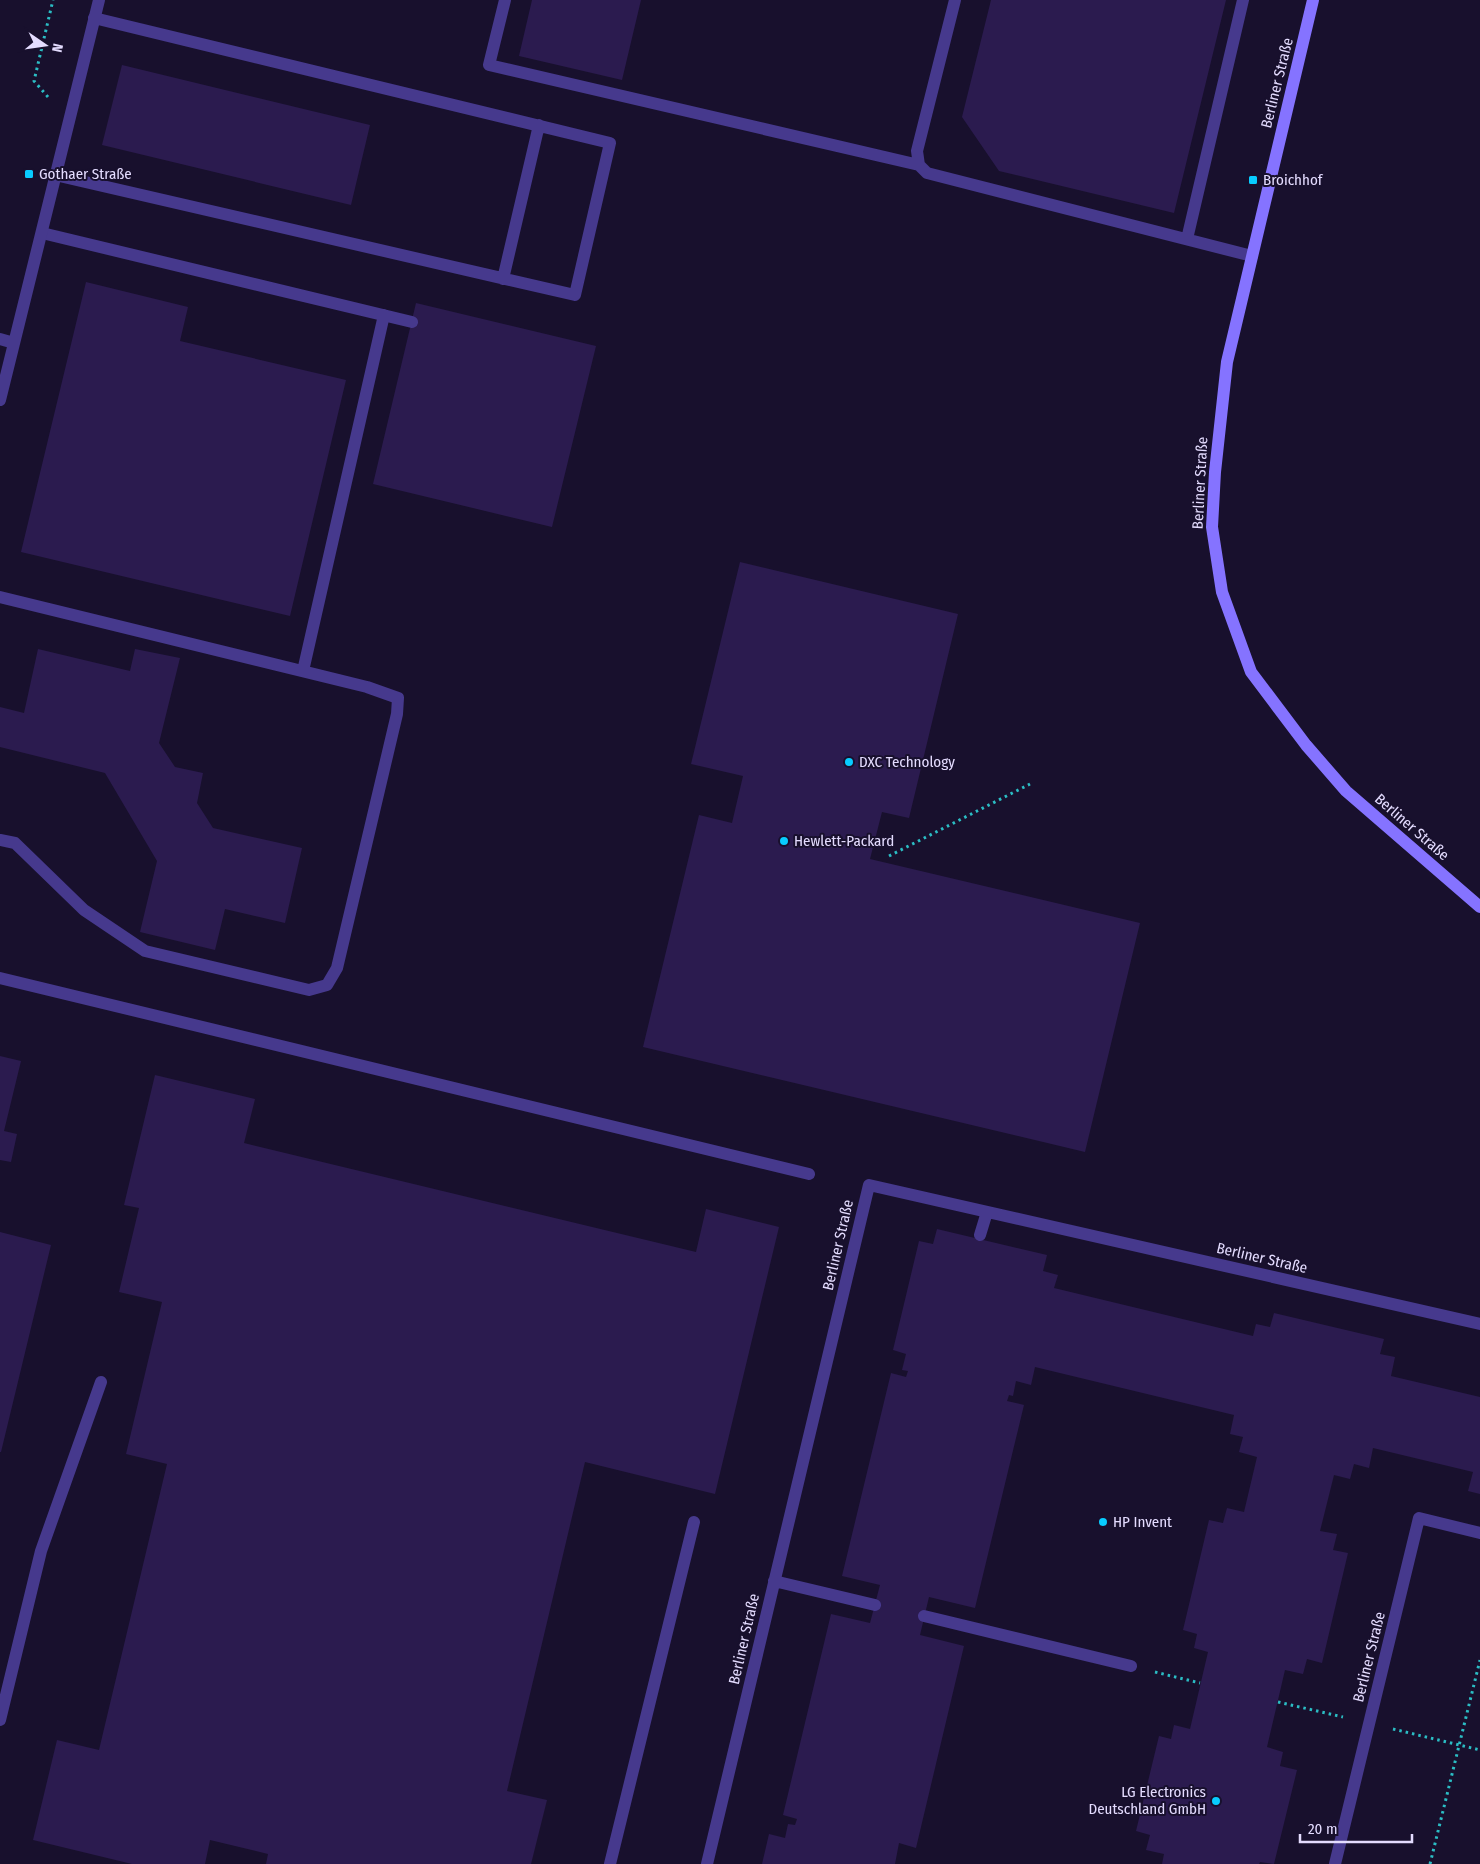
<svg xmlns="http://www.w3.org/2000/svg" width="1480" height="1864" font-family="'Fira Sans Condensed',sans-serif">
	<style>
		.building { fill: #2b1b4f }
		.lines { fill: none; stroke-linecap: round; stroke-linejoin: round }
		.path { stroke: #2bbdc4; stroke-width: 3; stroke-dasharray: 2.5 4; stroke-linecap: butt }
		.lane { stroke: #46398d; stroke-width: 12 }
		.street { stroke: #46398d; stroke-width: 12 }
		.secondary { stroke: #8573ff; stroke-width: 12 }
		.poi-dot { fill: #08ccff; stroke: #18102d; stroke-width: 2 }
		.labels { text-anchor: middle; stroke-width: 4; stroke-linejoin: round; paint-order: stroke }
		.street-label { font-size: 15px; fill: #e4dcff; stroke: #18102d }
		.poi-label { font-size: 15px; fill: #e4dcff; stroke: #18102d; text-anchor: start }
	</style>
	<rect width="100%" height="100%" fill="#18102d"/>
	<path class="building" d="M532 0H641L622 80 519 56Z
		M991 0H1226L1174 213 999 171 962 117Z
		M122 65 370 125 351 205 102 145Z
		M86 282 188 307 180 341 346 380 290 616 21 552Z
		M416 303 596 346 552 527 373 484Z
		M740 562 958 614 909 818 882 812 870 859 1140 923 1085 1152 643 1047 699 815 732 823 743 776 691 764Z
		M38 649 130 671 135 649 180 658 159 743 175 767 203 773 197 803 213 828 302 848 285 923 225 909 215 950 140 932 157 861 105 773 0 747V707L24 713Z
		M0 1056 21 1061 4 1131 17 1134 11 1162 0 1160Z
		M155 1075 255 1099 244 1143 696 1252 706 1209 779 1227 715 1494 585 1462 507 1791 547 1800 531 1864H266L268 1854 210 1840 205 1864H132L33 1840 57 1740 99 1750 167 1464 126 1454 162 1302 119 1292 139 1208 124 1205Z
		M937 1229 1047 1255 1043 1271 1058 1275 1054 1288 1253 1336 1256 1324 1270 1327 1274 1313 1384 1339 1380 1354 1395 1357 1391 1376 1480 1397V1494L1468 1491 1473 1472 1373 1448 1369 1468 1354 1464 1350 1479 1334 1475 1320 1531 1337 1534 1333 1550 1348 1553 1322 1663 1307 1659 1303 1674 1285 1670 1267 1747 1283 1752 1280 1766 1297 1770 1274 1864 1260 1862 1259 1864H1162L1164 1854 1146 1850 1150 1835 1136 1831 1159 1736 1171 1739 1174 1725 1190 1729 1208 1652 1194 1648 1197 1634 1183 1630 1209 1520 1223 1523 1227 1508 1244 1512 1257 1457 1239 1452 1243 1437 1230 1434 1234 1415 1035 1367 1031 1385 1016 1381 1013 1396 1009 1395 1007 1401 1024 1405 975 1608 929 1597 920 1635 964 1646 916 1848 899 1843 895 1864H762L769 1834 785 1838 788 1824 795 1825 797 1819 783 1815 831 1614 870 1623 880 1585 842 1576 891 1373 906 1377 908 1371 902 1370 906 1354 893 1350 919 1241 933 1244Z
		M0 1232 51 1245 1 1452H0Z"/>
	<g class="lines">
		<path class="path" d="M48 97 34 81 53 0
			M889 856 1030 784
			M1155 1672 1200 1683
			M1278 1702 1343 1717
			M1393 1729 1480 1750
			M1430 1864 1480 1660"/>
		<path class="lane" d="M505 0 489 65 919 165
			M955 0 917 151 919 165 927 173 1252 256
			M55 175 575 295 610 143 94 18
			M42 233 412 322
			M1187 239 1243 0
			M503 279 539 125
			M0 597 367 687 398 698 397 714 337 968 327 985 309 990 145 951 84 910 15 843 0 840
			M303 671 384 315
			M0 978 809 1174
			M980 1235 987 1212
			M774 1581 875 1605
			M924 1616 1131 1666
			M0 1720 41 1551 101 1382
			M610 1864 694 1522
			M707 1864 869 1185 1480 1324
			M1335 1864 1419 1518 1480 1533"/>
		<path class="street" d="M0 339 14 343
			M0 400 99 0"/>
		<path class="secondary" d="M1313 0 1227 362 1215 472 1212 527 1222 592 1251 672 1306 745 1346 791 1480 907"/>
	</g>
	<g class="poi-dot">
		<rect x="24" y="169" width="10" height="10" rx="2.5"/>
		<rect x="1248" y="175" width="10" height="10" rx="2.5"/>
		<circle cx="849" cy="762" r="5"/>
		<circle cx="784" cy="841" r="5"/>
		<circle cx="1103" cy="1522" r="5"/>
		<circle cx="1216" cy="1801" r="5"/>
	</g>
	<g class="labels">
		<g class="street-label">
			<text transform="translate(1277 83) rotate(-76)" y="5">Berliner Straße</text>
			<text transform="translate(1200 483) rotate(-87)" y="5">Berliner Straße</text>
			<text transform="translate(1412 827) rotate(41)" y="5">Berliner Straße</text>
			<text transform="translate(838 1245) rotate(-77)" y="5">Berliner Straße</text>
			<text transform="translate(1262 1258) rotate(13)" y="5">Berliner Straße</text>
			<text transform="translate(744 1639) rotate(-77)" y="5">Berliner Straße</text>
			<text transform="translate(1369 1657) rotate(-76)" y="5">Berliner Straße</text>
		</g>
		<g class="poi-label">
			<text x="39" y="179">Gothaer Straße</text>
			<text x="1263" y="185">Broichhof</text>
			<text x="859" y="767">DXC Technology</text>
			<text x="794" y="846">Hewlett-Packard</text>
			<text x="1113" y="1527">HP Invent</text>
			<text x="1206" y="1797" text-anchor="end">LG Electronics<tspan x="1206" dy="17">Deutschland GmbH</tspan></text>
		</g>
	</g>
	<g transform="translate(45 45) rotate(103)" stroke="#18102d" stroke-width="4" paint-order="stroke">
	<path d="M0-4L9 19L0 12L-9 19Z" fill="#e4dcff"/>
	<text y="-8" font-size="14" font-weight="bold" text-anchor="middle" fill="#e4dcff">N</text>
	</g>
	<path d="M1300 1834v8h112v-8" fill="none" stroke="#e4dcff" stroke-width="2.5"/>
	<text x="1308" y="1834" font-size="15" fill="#e4dcff" stroke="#18102d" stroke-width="4" paint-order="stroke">20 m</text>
</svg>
